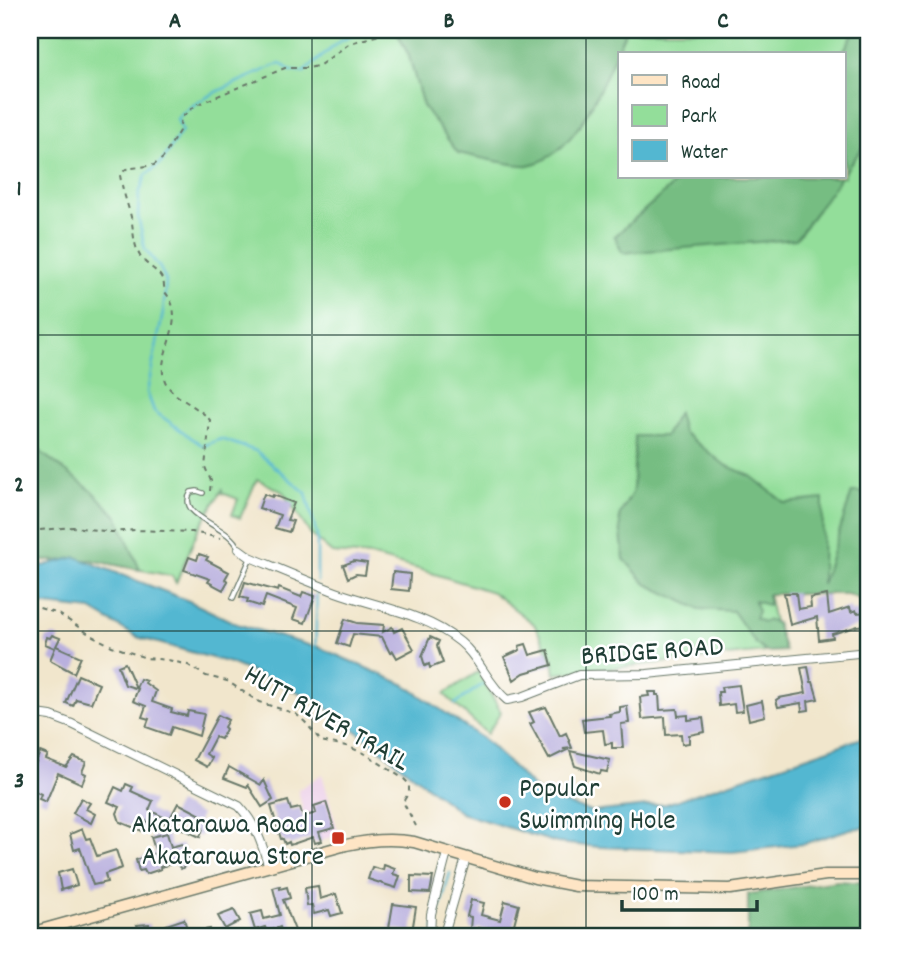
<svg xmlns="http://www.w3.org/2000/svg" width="898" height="966" font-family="Dekko,sans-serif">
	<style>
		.built { fill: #edd1e9 }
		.green { fill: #93de9a; stroke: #598e67; stroke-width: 2 }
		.forest { fill: #76bd82; stroke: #4a7d5b; stroke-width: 2 }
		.water { fill: #53b7d1; stroke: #397a82; stroke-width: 2 }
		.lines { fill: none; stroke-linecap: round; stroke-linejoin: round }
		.stream { stroke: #53b7d1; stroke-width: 2.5 }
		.building { fill: #b9b0de }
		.lane-casing { stroke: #687869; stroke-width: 6 }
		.street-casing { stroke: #687869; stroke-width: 10 }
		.secondary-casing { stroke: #687869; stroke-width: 13 }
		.path { stroke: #687869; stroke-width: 2; stroke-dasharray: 5 5; stroke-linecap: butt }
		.lane { stroke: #fff; stroke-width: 3.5 }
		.street { stroke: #fff; stroke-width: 8 }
		.secondary { stroke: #fee5c5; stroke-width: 10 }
		.grid { fill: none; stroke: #1f3d34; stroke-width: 2; stroke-opacity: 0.55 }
		.poi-dot { fill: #c8321e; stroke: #fff; stroke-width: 2.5 }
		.labels { text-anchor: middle; stroke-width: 5; stroke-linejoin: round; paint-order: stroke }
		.street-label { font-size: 28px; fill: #1f3d34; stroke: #fff }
		.poi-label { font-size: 28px; fill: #1f3d34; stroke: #fff; text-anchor: start }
		.neatline { fill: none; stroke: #1f3d34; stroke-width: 2.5 }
		.grid-label { font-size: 23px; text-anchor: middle; font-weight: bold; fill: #1f3d34 }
	</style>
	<rect width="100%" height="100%" fill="#fff"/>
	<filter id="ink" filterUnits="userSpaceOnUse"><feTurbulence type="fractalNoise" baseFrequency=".0143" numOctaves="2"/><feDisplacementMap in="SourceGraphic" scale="14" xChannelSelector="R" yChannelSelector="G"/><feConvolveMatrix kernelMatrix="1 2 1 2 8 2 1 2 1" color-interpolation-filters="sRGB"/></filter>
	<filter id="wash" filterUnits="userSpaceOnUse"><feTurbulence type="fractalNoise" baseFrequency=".00686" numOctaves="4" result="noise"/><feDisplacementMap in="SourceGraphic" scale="28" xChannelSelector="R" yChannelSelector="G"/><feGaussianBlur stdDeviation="1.57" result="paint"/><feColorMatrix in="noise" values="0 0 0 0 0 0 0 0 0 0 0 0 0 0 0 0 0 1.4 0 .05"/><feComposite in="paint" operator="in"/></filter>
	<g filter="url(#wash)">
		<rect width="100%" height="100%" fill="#f1e6cc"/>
		<path class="built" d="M322 774 339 835 311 843 298 790Z"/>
		<path class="green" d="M30 30H396L409 56 423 106 580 127 626 30H853L854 32 842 54H620V177H682L615 236 796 239 841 177H844V173L868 140V594H768L778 640 757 644 766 652 555 674 553 660 534 624 492 592 422 570 370 556 332 553 311 535 283 492 257 479 240 518 232 515 238 499 222 493V490L198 530 176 583 172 576 91 560 30 561Z
			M478 672 501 712 487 734 444 694Z"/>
		<path class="forest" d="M396 30H626C606 72 580 157 528 165 516 167 472 156 458 153L423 106 409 56Z
			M853 30H868V140L844 173V54H842L854 32Z
			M682 177H841L796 239 622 253 615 236Z
			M678 413 683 432 725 465 751 476 785 503 823 499 822 585 852 492H861L868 502V602L847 594H768V605L754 601 758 611 755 618 763 622 770 620 776 623 785 651 766 652 756 644 733 611 699 609 646 584 624 559 619 516 633 491 635 436H665Z
			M30 435 42 453 92 491 117 516 140 570 91 560 30 561Z
			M838 881 868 883V936H748V894Z"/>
		<path class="water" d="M76 557 189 601 237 624 315 647V650L316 646 405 685 486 741 542 796 592 812 666 804 868 736V827L850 829 803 844 732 852 600 847 557 843 461 813 317 700 230 663 137 637 91 610 30 603V559L36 560 43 566Z"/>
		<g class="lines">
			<path class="stream" d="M317 581V536L306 493 256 451 221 439 203 446 154 411 147 392 163 313 166 281 160 268 145 249 138 216 139 194 146 175 162 162 182 130 177 119C195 97 252 77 280 63L291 71 303 73 340 41 365 30
				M315 658 317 587
				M455 704 483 684
				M434 930 450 873"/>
		</g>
		<g id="blocks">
			<path class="building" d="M264 494 272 497 273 495 294 503 287 520 293 521 289 532 275 528 280 515 259 508Z
				M199 554 208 557 206 560 229 572 225 579 228 581 223 590 208 582 210 579 184 570 189 557 197 560Z
				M354 561 367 563 365 575 356 574 348 578 343 565Z
				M393 572 410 574 409 591 391 589Z
				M245 582 278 591 279 588 301 597 303 592 315 596 305 623 293 619 297 608 266 596 262 607 247 602 248 599 240 597Z
				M784 593H796L798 609 811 607 810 598 827 595 829 614 850 607 851 612 856 610 857 613 868 612V625L858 626 832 634 833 638 819 640 817 617 790 625Z
				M345 619 357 623 384 625 383 632 392 627 394 632 402 628 414 649 397 658 393 651 390 653 382 637 353 634 349 647 337 643Z
				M52 635 60 638 56 646 81 657 74 673 50 660 55 648 45 644 47 637 50 638Z
				M430 637 439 641 437 646 443 663 430 668 429 664 425 666 422 656Z
				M526 644 530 655 548 650 552 665 524 673 514 680 504 657 520 650 519 646Z
				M125 663 136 688 140 679 146 681 145 683 156 691 152 702 172 709 171 712 187 716 188 711 204 714 199 736 172 727 169 735 146 727 149 719 142 717 146 706 133 701 138 689 125 685 118 666Z
				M808 667 811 682H813L818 699 808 701 809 710 802 711 801 703 778 707 776 700 779 698 806 693 801 668Z
				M78 675 99 684 91 703 76 699 73 706 66 703Z
				M739 685 743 711 735 712 734 704 719 706 718 692H722L721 687Z
				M648 692H656V695H659L660 710 677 709 678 716 688 715V720L703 718 705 732 689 735V743L682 744 681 734 666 735 665 717 642 719 640 697 649 696Z
				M762 701 765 716 749 720 746 705Z
				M627 706 629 723 621 724 623 748H612V743L605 744 603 730 584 732 582 719 610 716 609 714 620 712V707Z
				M546 707 560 736 566 733 572 748 563 749 567 750 549 759 530 724 534 722 529 712Z
				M218 715 228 720 224 727 226 729 221 739 215 737 206 754 212 758 207 767 194 760Z
				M570 751 610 760 607 772 601 771 600 774 575 766Z
				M40 752 48 755 46 759 66 767 74 757 86 762 82 772 86 774 82 784 58 773 46 802 39 799 41 794 30 789V765L34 767Z
				M229 767 261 785 264 780 273 800 262 807 248 785 247 787 224 778Z
				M126 784 133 787 131 791 153 801 149 810 163 817 167 830 146 821 142 831 120 822 117 813 120 807 108 802 115 787 123 791Z
				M81 798 90 803 86 809 95 814 91 823 73 813Z
				M288 801 291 810 300 808 303 817 316 813 314 806 326 802 334 828 319 832 322 841 315 843 313 837 290 845 289 842 285 844 283 839H281L271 806Z
				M178 803 201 815 196 825 203 828 200 837 168 822Z
				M82 829 86 839 90 838 97 856 116 850 122 868 105 874 107 882 93 885 80 848 74 850 70 834Z
				M167 833 171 847 182 844 190 863 181 869 176 863 160 867 161 869 146 874 144 870 139 871 136 860 156 853 151 837Z
				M384 865 395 869 393 874 400 876 396 888 368 879 372 867 383 870Z
				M72 869 77 885 61 890 58 873Z
				M411 876 433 877 430 893 411 892Z
				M280 886V889L287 887 290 898 283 900 296 933 286 936H283L280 927 267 932 265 927 255 930 250 914 262 911 264 919 280 915 273 888Z
				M318 886 320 899 336 894 342 913 331 916 329 910 314 914 312 905 307 906 305 888Z
				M471 900 484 903 481 915 500 920 505 901 519 905 512 932 501 929 500 934 478 928 476 931 470 929 471 917 467 916Z
				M393 904 416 907 412 932 389 928Z
				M234 910 240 921 225 929 218 916Z
				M184 919 189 935V933L210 929 211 936H153L168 930 166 925Z
				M149 924V936H115L114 934 138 928 137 925Z"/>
		</g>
	</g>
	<g filter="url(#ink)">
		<use href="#blocks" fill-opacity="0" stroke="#687869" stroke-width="2"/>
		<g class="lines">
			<defs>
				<path id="lane" d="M203 493 197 491 191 492C175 517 230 525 238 548
					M233 598 250 559"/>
				<path id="street" d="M239 549 250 557C279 569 307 581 336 592 377 607 425 613 460 642 480 658 487 684 507 700L522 697 579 675 647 674 868 652
					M30 713 51 716 72 724 239 806C256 824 262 844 269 867
					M430 936 431 914 447 853
					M448 936 446 927 466 858"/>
				<path id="secondary" d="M30 933 346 845C369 840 390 838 414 842L535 878 576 886 730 889 826 875H868"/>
			</defs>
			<use href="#lane" class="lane-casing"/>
			<use href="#street" class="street-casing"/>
			<use href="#secondary" class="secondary-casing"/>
			<path class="path" d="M210 491 211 481 205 467 210 420C198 406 177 400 167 385 150 358 192 321 164 291 166 271 148 269 140 256 132 242 134 227 130 213 126 200 122 188 120 175L126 169 154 165 163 158 179 131 181 118 196 105 285 68H309L320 65 350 43 387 33 390 30
				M30 531 73 527 112 532 135 530 192 532 220 538
				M30 605 59 614 89 634 112 646 146 658 168 660 188 665 206 676 227 681 259 702 296 714 305 722 321 741 346 746 364 753 404 779 409 784V792L403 802 416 826"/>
			<use href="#lane" class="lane"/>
			<use href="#street" class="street"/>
			<use href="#secondary" class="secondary"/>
		</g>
	</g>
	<path class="grid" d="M312 30V936M586 30V936M30 335H868M30 631H868"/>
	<g class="poi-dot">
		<circle cx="505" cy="802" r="7"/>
		<rect x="331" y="831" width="14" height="14" rx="3.5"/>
	</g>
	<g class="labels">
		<g class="street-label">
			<text transform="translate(652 649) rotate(-4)" y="10">BRIDGE ROAD</text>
			<text transform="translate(328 716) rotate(30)" y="10">HUTT RIVER TRAIL</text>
		</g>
		<g class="poi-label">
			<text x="519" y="796">Popular<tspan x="519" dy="32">Swimming Hole</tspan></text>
			<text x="324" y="832" text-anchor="end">Akatarawa Road -<tspan x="324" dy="32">Akatarawa Store</tspan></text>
		</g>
	</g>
	<rect width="898" height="966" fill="none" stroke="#fff" stroke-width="77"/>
	<rect x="618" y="52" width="228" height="126" fill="#ffffff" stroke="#a5b1ae" stroke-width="2"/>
	<rect x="632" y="75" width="35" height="10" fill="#fee5c5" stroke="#a5b1ae" stroke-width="2"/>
	<text x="681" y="88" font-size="21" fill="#1f3d34">Road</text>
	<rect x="632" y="105" width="35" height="21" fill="#93de9a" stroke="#a5b1ae" stroke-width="2"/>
	<text x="681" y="122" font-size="21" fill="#1f3d34">Park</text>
	<rect x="632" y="140" width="35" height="21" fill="#53b7d1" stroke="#a5b1ae" stroke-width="2"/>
	<text x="681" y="158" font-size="21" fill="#1f3d34">Water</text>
	<path d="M622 900v10h135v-10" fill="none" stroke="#1f3d34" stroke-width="3.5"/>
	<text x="632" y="900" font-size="21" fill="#1f3d34" stroke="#ffffff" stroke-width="5" paint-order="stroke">100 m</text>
	<rect x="38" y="38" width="822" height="890" class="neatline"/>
	<g class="grid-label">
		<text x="175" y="27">A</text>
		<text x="449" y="27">B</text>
		<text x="723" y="27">C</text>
		<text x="19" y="195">1</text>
		<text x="19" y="491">2</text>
		<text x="19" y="787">3</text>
	</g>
</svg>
